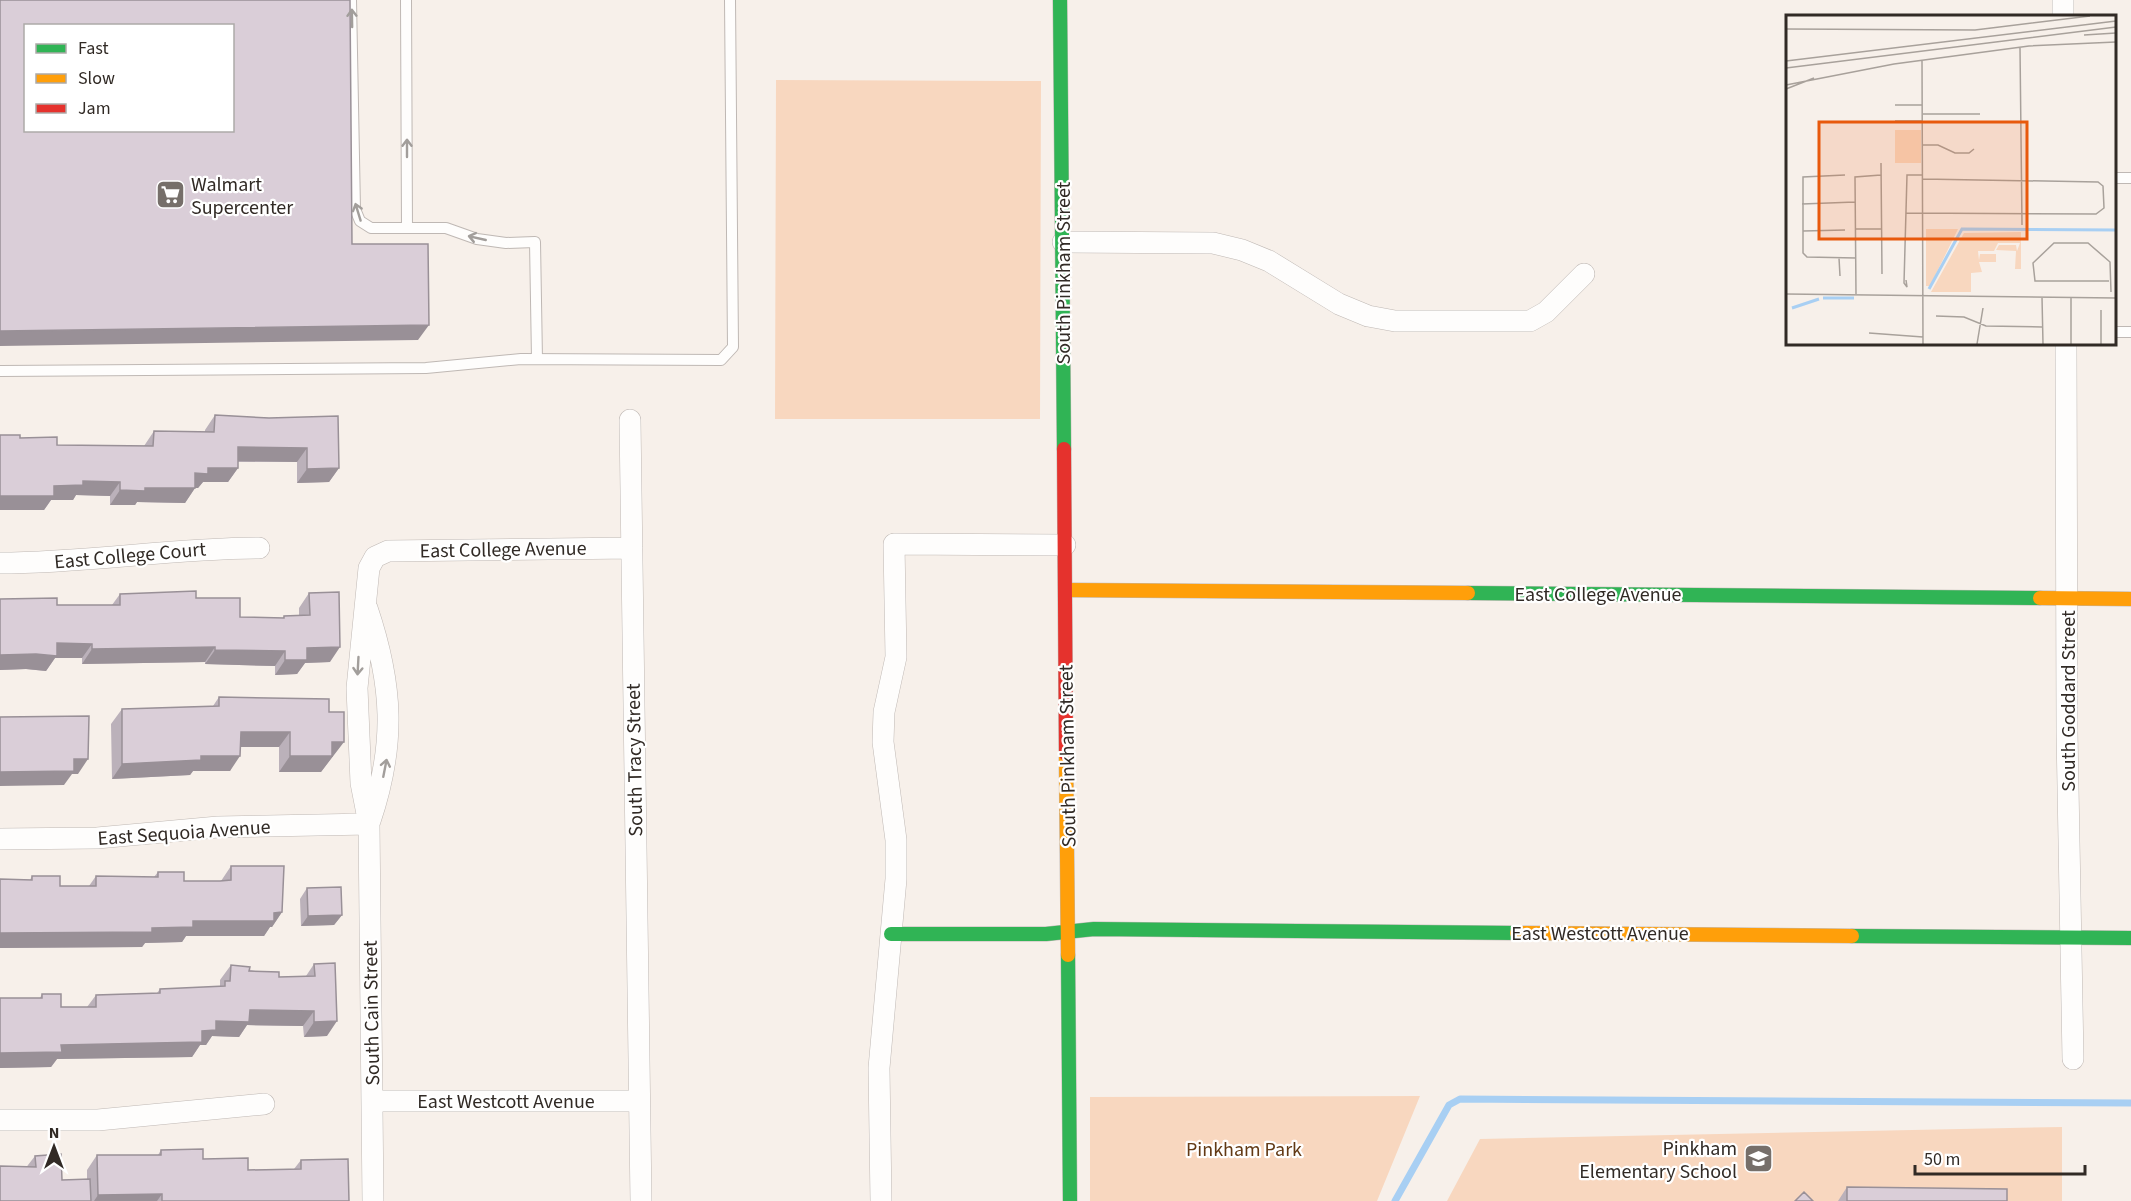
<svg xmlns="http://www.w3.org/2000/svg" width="2131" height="1201" font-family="'Source Sans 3',sans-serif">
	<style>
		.green { fill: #f8d7bf }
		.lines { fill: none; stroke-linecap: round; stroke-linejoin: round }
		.stream { stroke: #a8cff3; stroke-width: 7 }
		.lane-casing { stroke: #bfb8b4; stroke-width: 12 }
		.street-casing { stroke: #bfb8b4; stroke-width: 22 }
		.fast-casing { stroke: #bfb8b4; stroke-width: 15 }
		.slow-casing { stroke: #bfb8b4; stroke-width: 15 }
		.jam-casing { stroke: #bfb8b4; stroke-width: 15 }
		.lane { stroke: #fefdfc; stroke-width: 10 }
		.street { stroke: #fefdfc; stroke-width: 21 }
		.fast { stroke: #30b455; stroke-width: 14 }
		.slow { stroke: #ff9f0a; stroke-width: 14 }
		.jam { stroke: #e5322d; stroke-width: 14 }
		.wall { fill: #bbb1ba }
		.shaded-wall { fill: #999097 }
		.building { fill: #daced8; stroke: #999097; stroke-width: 1.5; fill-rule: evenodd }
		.oneway { stroke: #a29e9b }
		.labels { text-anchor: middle; stroke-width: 4.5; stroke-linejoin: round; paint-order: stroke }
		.poi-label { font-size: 20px; fill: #312a25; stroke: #fff; text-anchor: start }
		.street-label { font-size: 20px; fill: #312a25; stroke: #fff }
		.park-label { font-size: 20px; fill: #623914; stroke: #fff }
		.inset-river { fill: none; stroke: #a8cff3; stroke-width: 3 }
		.inset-road { fill: none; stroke: #a8a19b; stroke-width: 1.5 }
		.view { fill: #e8590c; fill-opacity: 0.15; stroke: #e8590c; stroke-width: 3 }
		.inset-edge { fill: none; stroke: #312a25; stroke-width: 3 }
	</style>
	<rect width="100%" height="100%" fill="#f7f0ea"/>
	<path class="green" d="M776 80 1041 81 1040 419H775Z
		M1420 1096 1377 1201H1090V1097Z
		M2062 1127V1201H1447L1480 1139Z"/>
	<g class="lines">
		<path class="stream" d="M1395 1201 1449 1105 1460 1099 2131 1103"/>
		<defs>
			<path id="lane" d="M351 0 355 209 360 221 371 228H446L477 239 506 243 535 242 537 359
				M406 0 407 228
				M2114 178H2131
				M2114 332H2131
				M0 371 426 368 521 359 721 360 733 347 730 0"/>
			<path id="street" d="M2063 0V16
				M1063 242 1213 243 1242 250 1269 261 1339 304 1368 316 1395 321H1530L1546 312 1584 274
				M2066 344 2067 732 2073 1059
				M630 420 641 1201
				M0 563C87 563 173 548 259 548
				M367 608C393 685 396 744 370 821
				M0 839 97 838 218 827 369 824
				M372 1101H639
				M0 1120H98L264 1104
				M373 1201 369 824 361 783 357 688 369 568 375 557 388 551 632 548
				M881 1201 879 1068 896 879V840L883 742 884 712 896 657 894 544 1065 545"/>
			<path id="fast" d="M1060 0 1064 449
				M1468 593 2040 598
				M891 934H1046L1094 929 1517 933
				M1852 936 2131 938
				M1068 955 1070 1201"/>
			<path id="slow" d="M1066 590 1468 593
				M2040 598 2131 599
				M1066 754 1068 955
				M1517 933 1852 936"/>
			<path id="jam" d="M1064 449 1066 754"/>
		</defs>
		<use href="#lane" class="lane-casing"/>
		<use href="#street" class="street-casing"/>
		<use href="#fast" class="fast-casing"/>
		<use href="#slow" class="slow-casing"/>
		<use href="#jam" class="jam-casing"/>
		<use href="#lane" class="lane"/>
		<use href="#street" class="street"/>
		<use href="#fast" class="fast"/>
		<use href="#slow" class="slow"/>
		<use href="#jam" class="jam"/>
	</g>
	<path class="wall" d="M215 415 269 418 339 468 329 482 297 483V462H238V468L228 482H203L198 488H195L185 503 137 502 135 505H110V496L76 495 73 500H51L44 510H0V435L20 438 57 445 144 446 154 431 205 432V430Z
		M309 593 330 662 305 663 297 674 275 675V666L205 664V662L82 664V658H55L46 671 26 669 0 670V599L57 605H112L120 594 196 598 240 617 283 618 284 616 299 615V608Z
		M219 697 329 712 333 757H332L321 772H279V747H241L230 771H193L190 775 112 779 111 724 122 709 213 706Z
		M231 866 282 912 272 927H270L264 936H186L182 942 145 943 142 947 0 948V879L30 880 32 876 60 886H89L96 876 154 877 158 872 184 881H221Z
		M307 888 342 915 334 925 301 926 300 899Z
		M314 964 327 1036 304 1037 303 1026 247 1025 239 1037 212 1036 206 1045H200L192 1057 57 1059 51 1067 0 1068V998H40L42 994 61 1007H87L96 995 157 993 160 989 220 987V980L231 965 279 977 306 976Z
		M161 1150 248 1170 294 1169 301 1160 349 1201H0L35 1156 62 1180 87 1179V1170L97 1155H158Z
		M1847 1187 2007 1201H1838Z"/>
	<path class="shaded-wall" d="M429 325 418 340 0 346V331Z
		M238 447 307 448 297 462 229 461Z
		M208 468H238L228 482H203L198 488H185L195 473Z
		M339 468 329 482 297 483 307 469Z
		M83 481 120 482 110 496 76 495 73 500H51L44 510H0V496Z
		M145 488H195L185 503 137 502 135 505H110L120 490Z
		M57 643 92 644 82 658H55L46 671 26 669 0 670V655Z
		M215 647 205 662 82 664 92 649Z
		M340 647 330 662 305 663 297 674 275 675 285 660 307 648Z
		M215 650 285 651 275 666 205 664Z
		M241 732H290L279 747H230Z
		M332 742H344L321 772H279L290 756Z
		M201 756H240L230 771H193L190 775 112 779 122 764Z
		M74 759H88L78 774H72L64 785 0 786V772Z
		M282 912 272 927H270L264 936H186L182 942 145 943 142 947 0 948V933L152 928 193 921Z
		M342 915 334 925 301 926 308 916Z
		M250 1010 314 1011 303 1026 247 1025 239 1037 212 1036 206 1045H200L192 1057 57 1059 51 1067 0 1068V1053L61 1045 202 1031 216 1021Z
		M337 1021 327 1036 304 1037 314 1022Z
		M162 1194 157 1201H94L98 1195Z"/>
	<path class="building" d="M0 0H350L352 244H428L429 325 0 331ZM26 26H232V130H26Z
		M215 415 269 418 338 416 339 468 307 469V448L238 447V468H208V474L195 473V488H145V491L120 490V482L83 481V485L54 486V496H0V435H20V438L57 437V445L153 446 154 431 214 432Z
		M196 591V598H240V617L284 618V616L310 615 309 593 339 592 340 647 307 648V660H285V651L215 650V647L92 649V644L57 643V656L36 654 0 655V599L57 598V605H120V594Z
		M219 697 329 699V712H344V742H332V756H290V732H241L240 756H201V760L122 764V709L219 706Z
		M89 716 88 759H74V771L0 772V717Z
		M231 866H284L282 912 274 913V921H193V927L152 928V932L0 933V879L32 880V876H60V886H96V876L158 877V872H184V881H220L231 880Z
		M341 887 342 915 308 916 307 888Z
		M335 963 337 1021 314 1022V1011L250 1010 249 1022 216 1021V1030L202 1031V1042L61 1045 62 1052 0 1053V998H42V994H61V1007H96V995L160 993V989L225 986V981H230L231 965 250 967 249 971 279 972V977L315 976 314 964Z
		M203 1149V1159L248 1158V1170L301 1169V1160L348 1159 349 1201H162V1194L98 1195 97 1155H161V1150Z
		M61 1154 62 1180 90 1179 91 1201H0V1166L36 1167 35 1156Z
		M1847 1187 2007 1189V1201H1847Z
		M1804 1192 1813 1201H1795Z"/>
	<defs><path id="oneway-shaft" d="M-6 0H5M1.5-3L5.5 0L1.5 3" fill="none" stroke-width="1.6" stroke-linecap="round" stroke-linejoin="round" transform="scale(1.5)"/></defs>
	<g class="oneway">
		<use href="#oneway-shaft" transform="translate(352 18) rotate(-91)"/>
		<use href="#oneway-shaft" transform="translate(407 148) rotate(-90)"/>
		<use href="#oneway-shaft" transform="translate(358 212) rotate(-107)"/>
		<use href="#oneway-shaft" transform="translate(477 238) rotate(-167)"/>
		<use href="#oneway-shaft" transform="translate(358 666) rotate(93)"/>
		<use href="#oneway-shaft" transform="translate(385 768) rotate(-79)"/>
	</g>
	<defs>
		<symbol id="supermarket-square" viewBox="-11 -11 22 22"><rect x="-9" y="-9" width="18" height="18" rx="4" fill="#766f6a" stroke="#fff"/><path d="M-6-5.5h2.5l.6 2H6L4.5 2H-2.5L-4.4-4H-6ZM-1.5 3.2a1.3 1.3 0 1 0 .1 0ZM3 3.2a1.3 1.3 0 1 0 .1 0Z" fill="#fff"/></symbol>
		<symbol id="school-square" viewBox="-11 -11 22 22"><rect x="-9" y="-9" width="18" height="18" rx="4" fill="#766f6a" stroke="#fff"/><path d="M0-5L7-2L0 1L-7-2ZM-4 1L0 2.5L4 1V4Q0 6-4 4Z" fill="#fff"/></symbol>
	</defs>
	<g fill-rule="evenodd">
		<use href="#supermarket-square" x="154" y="178" width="33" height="33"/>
		<use href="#school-square" x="1742" y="1142" width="33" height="33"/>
	</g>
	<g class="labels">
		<g class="poi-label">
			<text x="191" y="191">Walmart<tspan x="191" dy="23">Supercenter</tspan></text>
			<text x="1737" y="1155" text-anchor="end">Pinkham<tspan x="1737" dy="23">Elementary School</tspan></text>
		</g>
		<g class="street-label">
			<text transform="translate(1063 273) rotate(-90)" y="7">South Pinkham Street</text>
			<text transform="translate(503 549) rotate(-1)" y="7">East College Avenue</text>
			<text transform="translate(130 555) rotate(-5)" y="7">East College Court</text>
			<text x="1598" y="601">East College Avenue</text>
			<text transform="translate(2068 701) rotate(-90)" y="7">South Goddard Street</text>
			<text transform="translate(1067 756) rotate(-91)" y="7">South Pinkham Street</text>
			<text transform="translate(634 760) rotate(-91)" y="7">South Tracy Street</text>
			<text transform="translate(184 832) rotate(-4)" y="7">East Sequoia Avenue</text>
			<text x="1600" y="940">East Westcott Avenue</text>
			<text transform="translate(371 1013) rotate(-91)" y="7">South Cain Street</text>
			<text x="506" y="1108">East Westcott Avenue</text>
		</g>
		<g class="park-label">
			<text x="1244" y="1156">Pinkham Park</text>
		</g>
	</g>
	<g transform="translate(1786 15)">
		<rect width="330" height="330" fill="#f7f0ea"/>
		<path d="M109 115H135V148H109ZM140 214H172L144 271H140ZM235 217V254H229L230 236 210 235 213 230H230L231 236 234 228H212L208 236H192L193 245 194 239H210V247H193L196 257 185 258V277H145L178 218Z" fill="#f8d7bf"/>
		<path class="inset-river" d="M143 274 176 214 330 215M37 283H68M6 293 33 284"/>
		<path class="inset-road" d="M0 14 189 15 304 1M298 20 330 18M234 33 236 210M136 45 137 329M0 46 330 6M0 53 330 12M0 70 108 49 243 31 330 27M0 74 28 63M109 90H136M137 99H194M109 106H137M137 130H152L169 138H183L188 134M95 148 96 259M59 160 17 162V238L21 242 70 243M16 189 69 187M120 198 310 199 318 193 317 171 312 167 137 164M70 214H96M17 216 59 215M53 243 54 261M120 265 121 272 118 268 121 160H137M323 266H249L247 248 268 228H302L324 247 325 277M0 279 330 283M70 279 69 162 95 160M256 282 257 329M285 282V329M315 295V329M150 301 178 302 200 311 256 312M83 318 137 322M191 329 197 293"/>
		<path class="view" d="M33 107H241V224H33Z"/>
		<rect width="330" height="330" class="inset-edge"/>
	</g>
	<rect x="24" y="24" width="210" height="108" fill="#ffffff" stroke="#adaaa8" stroke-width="1.5"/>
	<rect x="36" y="44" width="30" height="9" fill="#30b455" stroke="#adaaa8" stroke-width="1.5"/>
	<text x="78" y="54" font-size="18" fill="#312a25">Fast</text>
	<rect x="36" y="74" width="30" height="9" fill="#ff9f0a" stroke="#adaaa8" stroke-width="1.5"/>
	<text x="78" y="84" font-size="18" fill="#312a25">Slow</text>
	<rect x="36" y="104" width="30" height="9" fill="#e5322d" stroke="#adaaa8" stroke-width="1.5"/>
	<text x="78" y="114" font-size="18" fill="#312a25">Jam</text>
	<g transform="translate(54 1147)" stroke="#ffffff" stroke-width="4.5" paint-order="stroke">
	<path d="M0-4.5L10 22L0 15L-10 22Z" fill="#312a25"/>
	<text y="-9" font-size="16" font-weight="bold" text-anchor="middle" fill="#312a25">N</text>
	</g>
	<path d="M1915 1165v9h170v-9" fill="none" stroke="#312a25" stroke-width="3"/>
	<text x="1924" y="1165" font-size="18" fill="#312a25" stroke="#ffffff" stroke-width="4.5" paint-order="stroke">50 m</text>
</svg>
